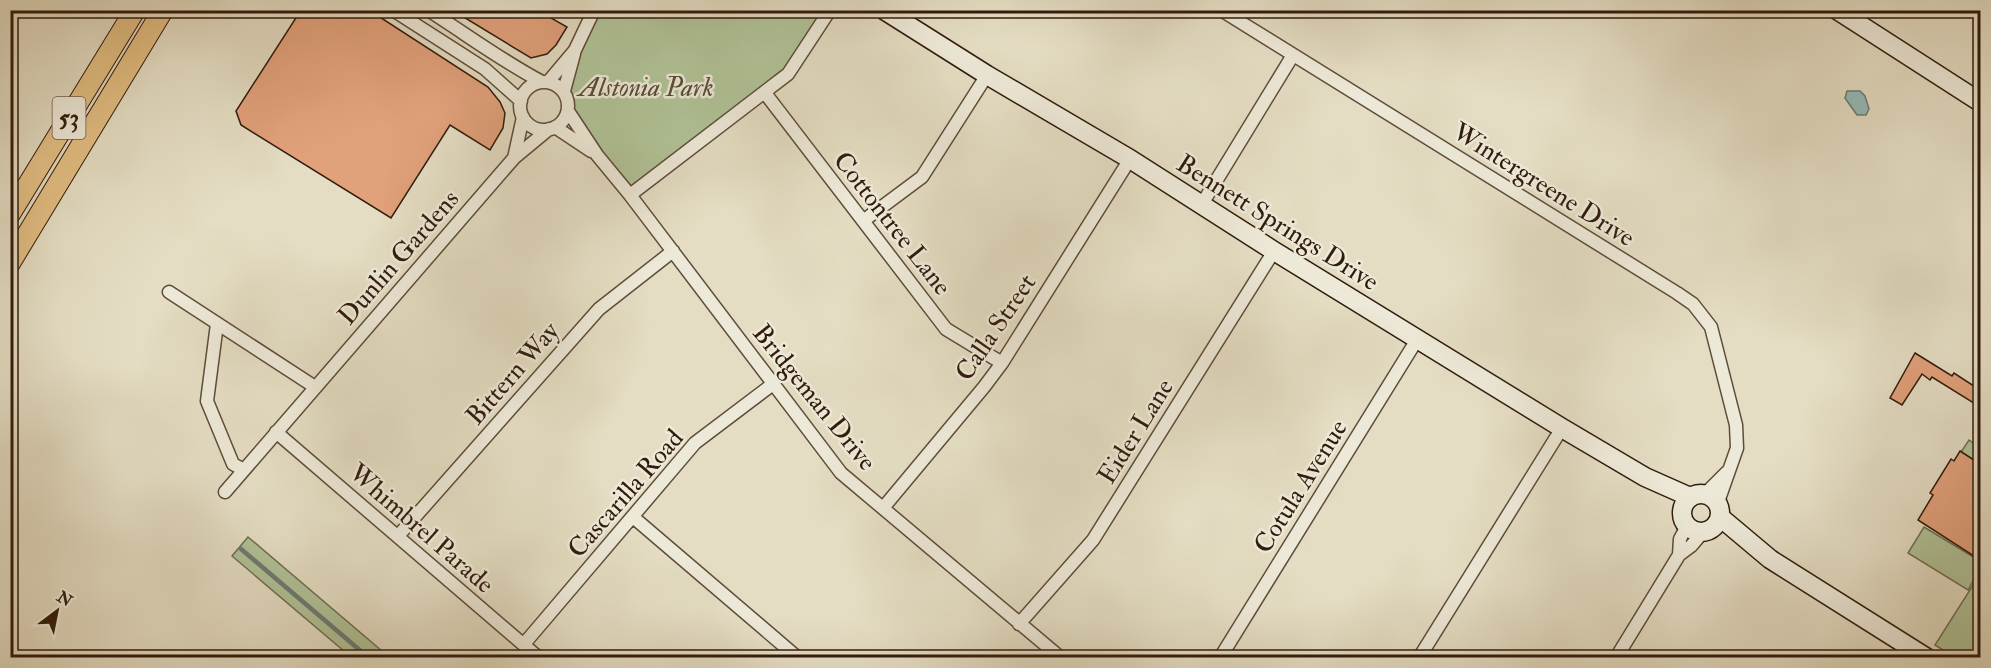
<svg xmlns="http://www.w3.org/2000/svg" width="1991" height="668" font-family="'IM FELL Double Pica',serif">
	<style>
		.green { fill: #b0c297; stroke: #706e52; stroke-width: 1.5 }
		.water { fill: #96bbb8; stroke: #6e7b73; stroke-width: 1.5 }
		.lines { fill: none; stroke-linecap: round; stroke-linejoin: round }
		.stream { stroke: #6e7b73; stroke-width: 4.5 }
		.building { fill: #e1a17b; stroke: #311b0c; stroke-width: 1.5 }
		.street-casing { stroke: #5e4c3a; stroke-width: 15 }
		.secondary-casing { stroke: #311b0c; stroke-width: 21 }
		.primary-casing { stroke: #311b0c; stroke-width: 22 }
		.street { stroke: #ede9d8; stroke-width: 12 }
		.secondary { stroke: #ede9d8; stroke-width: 18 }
		.primary { stroke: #e2be82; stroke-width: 20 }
		.labels { text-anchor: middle; stroke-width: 5; stroke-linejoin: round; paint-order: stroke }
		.shield { fill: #ede9d8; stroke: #695949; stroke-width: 1.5 }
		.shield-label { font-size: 24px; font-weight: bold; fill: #311b0c }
		.park-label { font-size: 26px; font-style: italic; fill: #574d36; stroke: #ede9d8 }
		.street-label { font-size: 26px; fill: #311b0c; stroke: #ede9d8 }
	</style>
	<rect width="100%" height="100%" fill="#e4ddc3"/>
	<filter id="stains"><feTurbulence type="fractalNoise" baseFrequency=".00333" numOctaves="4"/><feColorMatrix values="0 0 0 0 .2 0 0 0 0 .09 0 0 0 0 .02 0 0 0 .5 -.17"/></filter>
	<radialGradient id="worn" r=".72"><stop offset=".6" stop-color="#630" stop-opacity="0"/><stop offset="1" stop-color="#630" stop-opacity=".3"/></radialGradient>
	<path class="green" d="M594 11H830L788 74 630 195 568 111V104L564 91Z
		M1969 440 1980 448V464L1961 452Z
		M1924 527 1980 561V569L1968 590 1908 553Z
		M248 537 389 657H351L232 556Z
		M1980 574V657H1954L1935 645Z"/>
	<path class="water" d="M1847 91H1860L1865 96 1869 109 1866 115H1857L1845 98Z"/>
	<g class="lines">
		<path class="stream" d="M241 549 369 658"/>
	</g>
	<path class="building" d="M301 10H369L488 87 500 102 505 113 503 128 490 150 450 125 391 218 241 125 236 111Z
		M452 10H515L525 17 539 11 567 27 556 45 547 54 531 58Z
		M1915 353 1952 376 1954 373 1980 390V407L1932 377 1930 380 1922 374 1902 405 1890 398Z
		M1960 451 1980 464V560L1918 520 1933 495 1930 493 1951 459 1954 461Z"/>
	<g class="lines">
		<defs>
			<path id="street" d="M393 10 485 69 521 101
				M428 10C466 34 502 61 542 82
				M1221 10 1677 293 1693 304 1711 327 1736 425 1737 448 1718 502
				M548 82 575 50 594 10
				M520 106a24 24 0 1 1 48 0a24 24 0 1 1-48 0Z
				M564 91 574 54
				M765 93 946 329 1002 363
				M568 111 597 155 630 195 841 473 1061 658
				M555 127 591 151
				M514 158 523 117
				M630 195 788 74 830 10
				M1202 204 1293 55
				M863 221 922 177 987 75
				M169 292 315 387
				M217 324 207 401 233 464 244 470
				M276 432 539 658
				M225 492 514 158 549 129
				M1705 494 1727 472
				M883 508 984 387 1002 363 1130 159
				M633 517 798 658
				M398 536 599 309 673 251
				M1679 555 1680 539 1687 526
				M1019 624 1093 540 1274 251
				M524 644 695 443 773 384
				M1220 658 1418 338
				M1419 658 1562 428
				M1616 658 1679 555 1691 546 1703 532"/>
			<path id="secondary" d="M884 10 987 75 1130 159 1274 251 1562 428 1645 477 1690 497
				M1837 10 1980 102
				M1682 513a19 19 0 1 1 38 0a19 19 0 1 1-38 0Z
				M1720 517 1770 559 1927 658"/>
			<path id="primary" d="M10 214 135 10
				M10 263 163 10"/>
		</defs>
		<use href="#street" class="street-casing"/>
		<use href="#secondary" class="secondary-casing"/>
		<use href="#primary" class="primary-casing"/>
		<use href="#street" class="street"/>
		<use href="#secondary" class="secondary"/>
		<use href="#primary" class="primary"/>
	</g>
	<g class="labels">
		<rect class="shield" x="52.5" y="97" width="33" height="42" rx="4.5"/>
		<g class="shield-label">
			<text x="69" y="126">53</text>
		</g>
		<g class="park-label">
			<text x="646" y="96">Alstonia Park</text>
		</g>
		<g class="street-label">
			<text transform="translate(1544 184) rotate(32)" y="9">Wintergreene Drive</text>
			<text transform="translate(1278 222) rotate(32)" y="9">Bennett Springs Drive</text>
			<text transform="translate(893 223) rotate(52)" y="9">Cottontree Lane</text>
			<text transform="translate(398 257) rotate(-49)" y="9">Dunlin Gardens</text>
			<text transform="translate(995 327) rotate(-56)" y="9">Calla Street</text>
			<text transform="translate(512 373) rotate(-49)" y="9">Bittern Way</text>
			<text transform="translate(815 397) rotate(51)" y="9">Bridgeman Drive</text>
			<text transform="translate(1135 431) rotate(-58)" y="9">Eider Lane</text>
			<text transform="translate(1300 486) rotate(-58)" y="9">Cotula Avenue</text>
			<text transform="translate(625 493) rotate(-49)" y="9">Cascarilla Road</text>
			<text transform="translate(422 528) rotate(41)" y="9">Whimbrel Parade</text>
		</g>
	</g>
	<rect width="1991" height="668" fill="none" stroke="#e4ddc3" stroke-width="36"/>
	<rect x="12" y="12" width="1967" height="644" fill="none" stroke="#311b0c" stroke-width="3"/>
	<rect x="18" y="18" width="1955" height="632" fill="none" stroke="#311b0c" stroke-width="1.5"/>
	<g transform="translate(57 611) rotate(32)" stroke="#ede9d8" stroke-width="4.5" paint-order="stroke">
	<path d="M0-4.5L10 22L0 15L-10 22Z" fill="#311b0c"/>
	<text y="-9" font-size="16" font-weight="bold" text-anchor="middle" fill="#311b0c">N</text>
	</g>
	<rect width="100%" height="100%" filter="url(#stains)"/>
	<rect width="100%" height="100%" fill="url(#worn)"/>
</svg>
